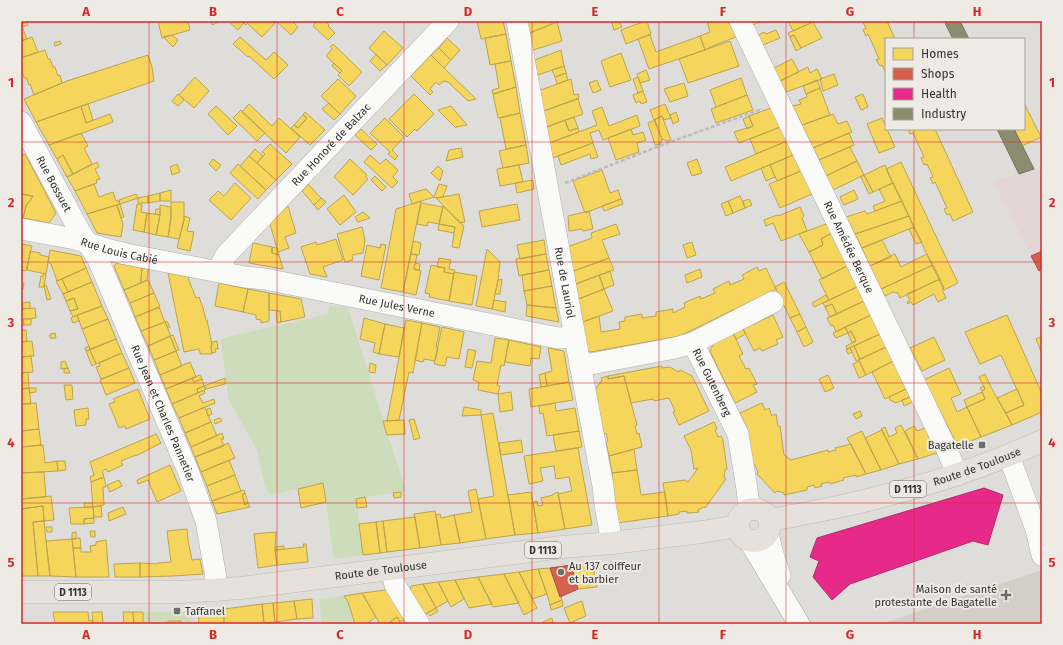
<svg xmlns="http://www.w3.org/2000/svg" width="1063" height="645" font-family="'Fira Sans',sans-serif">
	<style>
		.commercial { fill: #e2d4d7 }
		.built { fill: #d3cec6 }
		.green { fill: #cddcbb }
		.homes { fill: #f6d55c; stroke: #bba44e }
		.shops { fill: #d6604d; stroke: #a55244 }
		.health { fill: #e7298a; stroke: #b12b6f }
		.industry { fill: #8c8c6e; stroke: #71715b }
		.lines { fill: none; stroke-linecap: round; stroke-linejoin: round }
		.minor-casing { stroke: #b1b0ae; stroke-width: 22 }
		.major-casing { stroke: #bcbbb9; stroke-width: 23 }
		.path { stroke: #bdbdbc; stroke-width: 2.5; stroke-dasharray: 4 2; stroke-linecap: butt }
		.minor { stroke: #fafaf9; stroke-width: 21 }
		.major { stroke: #e6e1db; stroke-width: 22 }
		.grid { fill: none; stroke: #d62828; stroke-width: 1; stroke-opacity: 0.55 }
		.poi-dot { fill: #6f6d6b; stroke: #eeebe5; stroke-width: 1.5 }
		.labels { text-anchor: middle; stroke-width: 4; stroke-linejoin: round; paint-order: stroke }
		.shield { fill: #eeebe5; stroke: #6a6966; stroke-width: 1 }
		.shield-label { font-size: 10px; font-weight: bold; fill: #32312f }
		.street-label { font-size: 11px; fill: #32312f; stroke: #eeebe5 }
		.poi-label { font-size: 11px; fill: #32312f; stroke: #eeebe5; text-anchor: end }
		.neatline { fill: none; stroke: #d62828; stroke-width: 1.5 }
		.grid-label { font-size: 13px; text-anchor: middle; font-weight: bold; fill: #d62828 }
	</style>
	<rect width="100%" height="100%" fill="#dfddda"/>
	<path class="commercial" d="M1034 169 1036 172 1042 170V269L1039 271 993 182Z"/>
	<path class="built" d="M1042 570V624H880L896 619Z"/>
	<path class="green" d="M329 305 348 308 406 491 356 499 363 555 334 559 323 483 270 495 265 486 257 450 228 398 221 340 227 337 328 314Z
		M344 596 348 602 355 624H322L319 599Z
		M143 612H191L192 624H143Z"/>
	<path class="homes" d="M158 21H188L190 30 162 38Z
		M211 21H220L212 25Z
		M228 21H241L244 23 238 30Z
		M241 21H250L246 25Z
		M250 21H272L275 23 262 37 247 23Z
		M276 21H292L298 27 291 35Z
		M313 21H326L329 25 328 26 335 33 328 40 313 26 315 23Z
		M477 21H503L506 34 481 39Z
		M525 21H557V22L527 34Z
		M611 21H619L622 27 614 30Z
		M645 21H647L651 34 626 44 621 30Z
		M707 21H728L736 37 715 45 705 50 700 36 710 32Z
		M751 21H762L753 25Z
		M788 21H815L793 31Z
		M862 21H887L895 39H886V73L882 65 880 66 876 60 879 59 868 34 866 36 863 30 866 28Z
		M27 22 28 25 23 27 22 24Z
		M557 22 562 41 530 51 527 34Z
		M813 22 822 38 801 48 794 35 790 37 788 33Z
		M21 24 27 39 21 41Z
		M776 30 780 38 763 45 758 35 764 32 766 34Z
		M384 31 403 48 387 65 369 48Z
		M506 34 511 61 490 65 485 38Z
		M172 35 178 40 173 47 163 37Z
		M650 35 656 52 700 36 705 50 649 69 638 39Z
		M794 35 801 48 796 51 790 37Z
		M32 37 38 52 21 58V41Z
		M240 37 266 60 274 52 288 65 274 79 249 56 248 57 233 44Z
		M447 38 460 50 451 60 439 48Z
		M60 41 61 44 55 46 54 43Z
		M730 41 739 66 688 83 679 59Z
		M333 44 362 72 349 86 338 75 342 71 326 56 332 49 330 47Z
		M439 48 451 60 444 68 431 55Z
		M45 50 48 59H50L53 67H55L58 76 60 75 62 83 34 95 30 84 29 85 26 77 24 78 21 69V58Z
		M561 50 564 66 535 76 532 61Z
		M621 53 631 80 610 87 601 61Z
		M376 54 387 65 380 71 370 61Z
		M148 55 152 67 154 81 36 122 24 99 67 81Z
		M431 55 444 68 476 99 468 101 448 82 444 81 439 85 436 82 430 89 433 92 430 95 411 76Z
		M792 59 799 72 780 81 774 68Z
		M511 61 516 87 493 94 492 90 499 88 495 64Z
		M334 63 342 71 340 73 332 66Z
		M564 66 566 73 555 77 552 70Z
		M808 67 810 73 817 69 822 79 786 92 780 81Z
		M646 70 650 80 640 83 637 74Z
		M566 73 568 80 557 84 555 77Z
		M834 74 838 85 823 91 820 79Z
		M195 77 209 91 194 108 179 95Z
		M638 77 643 91 638 93 633 79Z
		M741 78 747 95 716 107 710 90Z
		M338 79 356 96 340 114 321 96Z
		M571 79 574 95 578 94 579 98 541 112 538 91Z
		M597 80 601 90 593 93 589 83Z
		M817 80 820 88 806 94 803 86Z
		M684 83 688 96 670 102 664 89Z
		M516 87 520 113 498 118 493 94Z
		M820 88 830 115 802 125 793 106 801 104 799 100 807 97 806 94Z
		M643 91 647 102 641 104 640 101 636 103 633 95Z
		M178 94 184 100 178 106 172 101Z
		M414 94 434 114 417 131 415 129 407 137 389 119Z
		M863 94 868 107 861 110 855 97Z
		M747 95 753 110 716 123 711 109Z
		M578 99 583 114 544 128 541 112Z
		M329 103 340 114 334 120 322 109Z
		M1024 103 1041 137 1022 146 1014 129H1024Z
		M88 104 93 120 86 123 81 106Z
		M249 104 272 126 279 118 300 137 286 153 242 112Z
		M665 104 671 118 664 120 662 116 654 120 650 110Z
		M81 106 86 123 110 114 113 122 49 145 36 122Z
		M216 106 237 126 228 135 208 114Z
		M451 106 467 125 456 127V128L438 110Z
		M602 107 609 126 637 115 640 126 603 140 599 130 590 133 593 143 550 159 547 144 597 125 592 111Z
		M771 108 780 127 739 143 734 132 753 126 749 116Z
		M241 110 265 133 257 141 233 118Z
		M305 112 325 130 310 145 291 128 294 125 298 128 307 118 303 115Z
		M676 112 679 121 673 124 670 115Z
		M520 113 526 145 506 149 500 118Z
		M833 114 838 124 847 121 852 132 813 148 802 125Z
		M303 115 307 118 298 128 294 125Z
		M662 116 671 140 667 141 662 139 654 120Z
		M749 116 753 126 747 129 743 119Z
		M574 117 578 128 569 131 565 120Z
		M385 118 404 137 392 150 398 156 395 160 388 154 390 152 370 133Z
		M882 118 886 126V129H887L895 147 879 153 867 124Z
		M565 120 569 131 578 128 579 132 547 144 544 128Z
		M655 120 662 139 660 144 655 145 648 123Z
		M780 127 787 141 756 154 750 139Z
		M361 129 377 144 371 150 355 135Z
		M631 129 633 135 643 132 646 140 637 143 639 152 616 160 608 138Z
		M908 129H935L973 212 953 221 950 214 947 215 944 209 947 208 935 182 933 184 930 178 933 177 927 164 924 165 921 158 924 157 913 133 910 134Z
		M81 133 88 146 84 148 92 164 73 174 63 155 57 159 49 145Z
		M849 133 854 145 819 160 813 148Z
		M787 141 793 155 731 181 725 167Z
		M593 143 598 157 591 159 590 154 561 165 558 156Z
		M270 144 292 164 276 180 257 163 265 154 262 152Z
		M526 145 529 163 503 168 499 151Z
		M850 147 857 161 826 176 819 160Z
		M461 148 463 157 446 161 449 150Z
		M255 149 263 156 257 163 249 156Z
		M25 154 56 213 49 223 23 218 26 206 33 196 21 194V156Z
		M63 155 73 174 67 177 57 159Z
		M370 155 380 164 386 159 398 170 393 177 398 182 392 188 364 162Z
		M793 155 801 171 777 181 770 165Z
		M249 156 276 180 266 190 240 166Z
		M213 159 221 165 216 171 209 164Z
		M350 159 367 175 366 177 368 179 353 195 334 177Z
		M697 159 702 173 692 176 687 163Z
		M857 161 864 175 833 190 826 176Z
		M97 162 99 167 95 169 100 179 96 180 97 183 75 191 67 177Z
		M901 162 958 283 944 290 886 169Z
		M177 164 180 172 172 175 170 167Z
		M238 164 266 190 258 199 230 173Z
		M519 165 523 182 500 186 497 169Z
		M770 165 775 177 766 181 761 168Z
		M885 165 893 183 873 192 864 175Z
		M438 166 443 171 440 181 431 173Z
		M602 170 610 193 618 190 621 199 585 213 573 181Z
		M801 171 812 194 780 208 769 184Z
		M864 175 873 192 869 194 861 177Z
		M375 176 386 187 382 191 371 180Z
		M533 180 534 189 517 193 515 183Z
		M235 183 251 198 231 220 209 200 218 191 224 196Z
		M893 183 902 201 875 211 873 206 885 201 879 189Z
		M94 184 99 197 113 192 116 201H119L120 204 87 214 75 191Z
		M308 184 321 198 314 205 302 191Z
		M439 184 447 186 443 197 436 198 434 197Z
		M426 189 434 197 412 204 409 194Z
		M171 190V201H160V193Z
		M854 190 858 199 844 205 840 197Z
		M160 193V201L148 203V196Z
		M21 194 33 196 26 206 23 218H21Z
		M136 194 138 198 120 204 119 200Z
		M459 194 465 222 460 223 436 198Z
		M344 195 356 212 340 225 327 209Z
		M148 196V203H138V198Z
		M740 196 745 208 733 213 728 201Z
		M321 198 326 202 318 210 314 205Z
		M621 199 623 204 604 211 602 206Z
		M749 199 752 205 745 208 743 201Z
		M421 201 403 292 381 288 396 209Z
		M728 201 733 213 726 216 721 204Z
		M902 201 909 216 855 234 846 217 865 211 867 214Z
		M171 202H184V220L179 239 168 237 171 218Z
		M421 203 443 207 439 224 428 222 427 226 417 224Z
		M120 204 124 217 121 218 117 205Z
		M137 204 142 205 141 212 147 213 144 232 133 230Z
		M517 204 520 220 482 227 479 211Z
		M117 205 123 224 121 237 97 233 87 214Z
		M160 205 171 207V218L168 237 156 235 160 215Z
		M288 206 296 233 285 237 289 248 278 252 270 224Z
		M443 206 464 226 459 248 452 247 455 227 439 224Z
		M800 207 804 216 802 218 807 231 781 241 773 223 766 226 764 220 777 215 778 216Z
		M156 209H160V215L155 214Z
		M589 211 593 229 583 231 582 229 569 231 568 216Z
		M363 212 370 218 358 222 355 217Z
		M147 213 160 215 156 235 144 232Z
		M184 216 190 218 187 231 194 232 190 251 177 248 184 220Z
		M909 216 914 227 862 248 855 234Z
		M439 224 455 227 454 233 438 230Z
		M616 224 620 234 602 240 609 258 571 272 567 247 592 238 591 233Z
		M826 224 832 233 821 239 823 245 809 252 799 234Z
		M362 227 365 240 363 253 352 255 353 260 345 262 337 234Z
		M914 227 922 242 916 244 909 229Z
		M832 233 847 266 822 279 809 252 823 245 821 239Z
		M336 239 343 260 323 267 327 277 310 274 301 247 316 242 317 245Z
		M544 240 546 254 520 259 517 245Z
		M882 240 891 257 870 266 862 248Z
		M413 241 421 243 419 255 411 254Z
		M692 242 696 255 687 258 683 245Z
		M253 243 272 247V253L279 255 283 269 249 263Z
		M21 244 32 246 26 271 21 270Z
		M381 244 386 245 379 280 361 276 367 245 380 248Z
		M272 247 277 248 279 255 272 253Z
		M487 249 500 262 498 280 492 309 476 306Z
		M50 250 81 256 86 268 57 281 51 264 48 262Z
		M30 251 40 253V255L49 257 46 274 27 270Z
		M411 254 417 255 414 269 421 271 416 295 403 292Z
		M546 254 549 270 519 276 516 259Z
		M895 254 901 267 927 254 933 265 881 289 870 266Z
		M439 258 451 260 449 269 455 270 454 274 444 272 445 268 437 267Z
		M609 258 614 270 573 285 571 272Z
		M117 263 142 268 141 279V283L124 290 114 266Z
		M415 263 420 264 419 270 414 269Z
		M431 265 445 268 444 272 454 274 449 301 429 297 430 294 425 293Z
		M933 265 940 279 900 298 898 293 893 292 885 296 881 289Z
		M847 266 857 287 829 300 819 280Z
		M757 267 759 271 766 268 776 289 680 336 591 352 584 348 580 323 599 316 601 332 620 329 619 322 625 321V317L642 314V318L656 316V312L673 309V313L685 307 684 303 700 296 701 299 715 293 713 289 729 281 730 285 744 279 742 275Z
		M86 268 92 282 68 292 62 279Z
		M142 268 148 269 147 280 141 283V279Z
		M700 269 702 277 687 283 685 275Z
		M549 270 552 286 524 291 522 275Z
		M610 271 614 285 604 289 599 275Z
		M454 272 477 276 472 305 449 301Z
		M43 273 46 274 44 287H39L41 276 43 277Z
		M168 273 190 277 188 278 196 298 199 297 203 308 206 320H207L212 345 211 346 212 354H200V351H199V349L184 352Z
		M599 275 604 289 576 300 573 285Z
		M62 279 68 292 63 294 56 281Z
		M502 279 500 294H495L498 280Z
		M940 279 944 288 942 289 946 298 938 302 934 294 913 305 911 302 908 304 907 302 910 300 907 294Z
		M148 280 154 293 130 303 124 290Z
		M92 282 102 306 73 317 70 311 78 309 74 298 66 301 63 294Z
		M784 282 800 314 790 318 775 287Z
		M21 283H24L23 289H21Z
		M219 283 248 289 243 312 215 306Z
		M46 285 51 299 47 300 44 286Z
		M552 286 556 308 527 305 524 291Z
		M857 287 864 301 837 314 832 304 825 307 823 303Z
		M248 289 269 293V321L261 323V320L256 319V315L243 312Z
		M604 289 613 311 580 323 576 300Z
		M154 293 160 307 135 317 130 303Z
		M269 293 301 299 305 317 281 322 280 311 269 310Z
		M826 295 829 300 814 307 812 303Z
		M74 298 78 309 70 311 66 301Z
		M494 300 506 302 505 312 492 309Z
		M864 301 871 315 836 332 833 325 831 326 827 318Z
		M30 302V308L22 309V303Z
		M21 303H22V309L35 308 36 318 23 319 24 325 21 326Z
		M832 304 837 314 830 317 825 307Z
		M527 305 556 308 559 322 526 316Z
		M102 306 108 319 82 329 77 315Z
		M159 307 165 322 141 331 135 317Z
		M276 311H280L281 322 277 323Z
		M800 314 806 327 797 332 790 318Z
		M77 315 79 321 73 323 71 318Z
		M773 315 783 337 776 340 778 344 762 351 760 348 754 351 743 329Z
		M871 315 880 334 847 349 846 346 856 341 851 331 848 333 845 327Z
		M1007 315 1042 394V412L1012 425 1006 413 1024 405 1001 355 980 364 965 332Z
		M364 318 385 324 379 354 373 352 375 343 360 339Z
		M23 319H31V325H24Z
		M108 319 116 339 90 349 82 329Z
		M406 320 422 323 413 373 409 372 399 420 387 421Z
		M167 321 170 327 168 328 165 322Z
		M165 322 171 336 148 346 141 331Z
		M422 323 440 327 436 347 438 348 435 361 424 359 423 362 415 360Z
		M385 324 404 328 399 357 379 354Z
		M442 327 464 332 459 359 447 357 445 366 434 364Z
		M806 327 813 342 804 347 797 332Z
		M845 327 848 333 836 338 833 333Z
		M743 329 746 334 736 339 733 333Z
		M21 330H26L27 341 21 342Z
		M851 331 856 341 852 343 848 333Z
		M55 333 56 338H50V334Z
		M733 333 743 354 739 356 746 369 749 368 757 384 753 385 757 392 735 403 710 351 714 342Z
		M880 334 886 347 860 359 854 346Z
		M173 335 179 350 176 351 170 336Z
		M170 336 176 351 154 360 148 346Z
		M1042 336V354L1036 339Z
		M934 337 945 360 922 371 910 348Z
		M495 338 509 340 504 366 501 365 497 385 500 386 498 394 478 390 479 382 473 380 477 361 491 363Z
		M116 339 122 353 96 364 90 350Z
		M509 340 541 347 539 359 531 358 530 366 505 362Z
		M32 341 34 356 21 357V342Z
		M217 341 218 349H215L216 352 212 353 211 346 212 345V342Z
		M89 346 90 349 86 351 85 348Z
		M854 346 860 359 856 361 850 348Z
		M886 347 893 361 866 375 859 360Z
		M548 348 564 351 569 382 547 386 545 373 552 371Z
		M850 348 852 352 848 354 846 350Z
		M468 349 476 351 472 368 465 367Z
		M90 350 96 364 92 366 86 351Z
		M176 351 182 366 160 375 154 360Z
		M122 353 129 368 101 379 96 367 100 366 99 363Z
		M31 356 33 372 21 373V357Z
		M65 361 68 368 61 369V362Z
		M859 361 866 375 859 378 853 364Z
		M893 361 906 389 885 399 872 372Z
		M190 362 196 377 166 389 160 375Z
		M370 363 376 365 375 373 369 372Z
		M662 366V368L670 367 679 372 680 370 692 376 709 411 679 425 673 412 675 411 669 398 654 401 653 399 631 403 624 376 608 379V376Z
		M68 368 70 373H64V369Z
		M129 368 135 383 106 395 100 380Z
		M949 368 961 394 951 398 957 412 967 407 981 437 958 446 924 380Z
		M28 372 29 388 21 389V373Z
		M545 373 547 386 541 387 539 375Z
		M985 374 991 387 1012 425 981 437 967 407 985 399 982 391 985 389 979 377Z
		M200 375 202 379 194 382 192 378Z
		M828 375 834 388 825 392 819 379Z
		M608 376V379L624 376 637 425 635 426 637 434 639 433 642 447 609 456 606 442 608 441 606 433 604 434 595 390 602 380 601 378Z
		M192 378 194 382 202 379 204 386 197 389 198 393 172 404 166 389Z
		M225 378V384L206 389 204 386Z
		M569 382 573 400 531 407 529 389Z
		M64 385H72L73 399 66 400Z
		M204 386 206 389 198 393 197 389Z
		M984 386 985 389 982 391 980 388Z
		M29 388H36V392L30 393Z
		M29 388 31 404H21V389Z
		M138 389 150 419 126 429 125 426 119 428 109 404 115 402 113 399Z
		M906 389 910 397 896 403 890 400 889 397Z
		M1017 389 1024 405 1006 413 997 398Z
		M204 390 205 393 199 396 203 403 214 399 215 403 179 418 172 404Z
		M511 392 513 410 500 412 498 394Z
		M982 392 985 399 967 407 964 400Z
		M910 397 913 402 904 406 902 400Z
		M36 403 39 429 21 431V404Z
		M555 403 556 411 575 408 579 431 547 436 543 413 540 414 539 406Z
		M762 403 765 410 769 408 772 416 776 414 778 426H780L784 455 791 460 828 450V452L836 450 835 448 851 444 866 474 856 477V475L843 478 844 480 830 484 829 482 821 484 822 486 815 488 814 485 807 487V490L784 495V493L777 491 775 493 757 474 758 472 755 465H753L747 428 740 413Z
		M205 407 211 422 185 433 179 418Z
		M464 407 481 410V415L462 416Z
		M88 408 89 419H86V425L76 426 74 410Z
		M210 408 212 414 208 416 206 410Z
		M860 411 862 416 856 419 853 414Z
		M493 413 515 535 486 539 478 499 494 496 481 415Z
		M220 418 222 421 215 424 214 420Z
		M414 419 420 438 414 440 409 420Z
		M404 420 405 434 387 435 383 421Z
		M211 422 217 436 191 447 185 433Z
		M714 422 717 429 715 430 718 437 721 436 723 440 727 469 725 470 724 478 726 479 705 508 704 507 698 510 699 512 687 513V511L679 512V514L668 516 663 483 685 480 688 482 698 468 694 469 691 450 684 436Z
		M901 425 918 459 899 464 881 429 885 427 889 437 897 433 895 428Z
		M914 426 917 431 925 428 937 453 918 459 905 431Z
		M39 429 41 445 21 447V431Z
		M882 430 899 464 881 470 865 438Z
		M579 431 582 447 556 451 553 435Z
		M862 431 881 470 866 474 847 438Z
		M222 433 224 439H221L224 446 195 457 191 447Z
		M156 434 161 443 136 456V455L121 461 123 465 108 472 106 469 102 471 104 477 91 482 90 477 94 475 90 462Z
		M521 440 523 452 501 455 499 443Z
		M228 443 235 458 201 472 195 457Z
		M43 445 45 463 57 461 58 471 21 473V447Z
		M578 448 592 525 565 529 558 494 572 491 569 477 556 479 554 466 540 468 543 481 529 484 524 456Z
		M634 449 637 470 612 473 609 456Z
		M229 460 235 475 207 486 201 472Z
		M57 461H65L66 470 58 471Z
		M170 465 181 491 157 502 148 480 138 484 137 480Z
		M637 470 641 495 665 492 668 516 617 523 612 473Z
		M44 472 46 497 21 499V473Z
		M235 475 241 491 212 501 207 486Z
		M104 477 106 487H103L104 505 93 507 91 482Z
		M119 480 122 486 110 492 107 485Z
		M323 483 326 502 301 508 298 489Z
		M476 489 486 539 460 543 454 515 472 512 468 491Z
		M244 490 245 493 242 495 245 505 248 503 250 507 217 514 212 501Z
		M401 492V497L394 498 393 493Z
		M531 492 538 533 515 535 508 495Z
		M558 492 565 529 538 533 533 502 537 501 538 506 543 505 541 498 553 495V494Z
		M245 493 248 503 245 505 242 495Z
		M51 496 54 520 44 521 43 506 21 509V499Z
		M365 497 367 507 357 508 356 499Z
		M84 503H92L93 507H85Z
		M43 506 44 521 33 522 38 576H21V509Z
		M101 506 102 517H94L93 507Z
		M93 507 94 518 84 519V524H71L69 508Z
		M123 507 126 514 109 521 108 513Z
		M435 511 441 545 420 548 414 514Z
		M440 514 441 518 454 515 460 543 441 545 436 515Z
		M415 517 420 548 387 552 383 521Z
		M94 518V523L84 524V519Z
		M44 521 46 541 50 576H38L33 522Z
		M383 521 387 552 380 553 376 522Z
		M376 522 380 553 363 555 359 524Z
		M46 527H52V532H47Z
		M187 529 188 540 192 560 200 559 203 574 173 576 140 577V563L158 564V563L171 562 167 531Z
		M90 531H95V537H91Z
		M76 532V539H72V533Z
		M276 532 275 551 277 565 258 568 254 534Z
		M80 538 81 548H73L72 539Z
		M72 539 76 577 50 576 46 541Z
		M106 540 109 577H76L73 548H81V552H91L90 546 96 545V542Z
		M303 544H306L308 562 277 565 275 550 304 547Z
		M284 546V549L275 550V547Z
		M592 562 597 587 578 589 571 565Z
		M140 563V577H115L114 564Z
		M550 568 562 600 550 605 547 594 538 569Z
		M538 569 547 594 532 599 519 572Z
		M519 572 537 608 524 615 504 574Z
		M504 574 519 603 493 607 478 577Z
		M478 577 492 604 469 608 455 580Z
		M455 580 464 599 451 607 438 582Z
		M438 582 448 601 436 608 423 584Z
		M423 584 436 608 425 614 410 590 411 586Z
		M386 590 405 619 400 622 397 617 387 624H380L362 593Z
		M362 593 376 617 366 624H355L348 602 344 596Z
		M312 599 313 618 297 619 294 601Z
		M562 600 563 606 551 610 550 605Z
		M294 601 297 619 275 622 273 603Z
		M582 601 586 616 570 623 564 608Z
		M273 603 275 622 264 623 262 604Z
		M262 604 264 623H266V624H224V609Z
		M436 608 438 611 430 616 427 613Z
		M224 609V624H199L198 611Z
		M53 612H88L89 621 92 620 93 624H55Z
		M92 612H102L103 624H93Z
		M123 612H133L134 624H124Z
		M133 612H143V624H134Z
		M397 617 400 622 398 624H390L389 623Z
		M552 618 553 623 545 624 543 622Z
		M168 621H181V624H168Z"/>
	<path class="shops" d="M1042 251V269L1039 271 1031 256Z
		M571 565 578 589 560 597 550 568Z"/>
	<path class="health" d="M984 488 1003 495 988 545 973 541 850 584 832 600 813 577 819 561 810 557 817 538Z"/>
	<path class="industry" d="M944 21H960L969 39H953Z
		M997 129H1014L1034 169 1019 174Z"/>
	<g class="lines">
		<defs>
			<g id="minor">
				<path id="s1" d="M517 21 575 337 603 486 605 504 612 543"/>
				<path id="s2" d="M740 21 948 452 957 475"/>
				<path id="s3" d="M21 122 80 232 97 257 188 471 206 521 215 572 217 590"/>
				<path id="s4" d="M21 229 75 239 106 249 126 254 245 277 265 279 558 338 575 337"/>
				<path id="s5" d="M219 272 220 266 226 255 448 21"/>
				<path d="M693 343 773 302"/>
				<path id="s6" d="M580 366 675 348 693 343 738 434 747 489 749 509"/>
				<path d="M1009 456 1036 529 1042 555"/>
				<path d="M768 533 772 551 780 576"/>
				<path d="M749 540 799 624"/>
				<path d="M391 569 395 585 419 624"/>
			</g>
			<g id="major">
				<circle cx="754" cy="525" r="16"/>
				<path id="s7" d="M770 520C794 516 818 511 842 506 911 491 978 470 1042 441"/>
				<path id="s8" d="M21 592H181L241 588 562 547 612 543 702 532 738 526"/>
			</g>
		</defs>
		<use href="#minor" class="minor-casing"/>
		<use href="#major" class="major-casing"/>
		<path class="path" d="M565 183 662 145 762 109"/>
		<use href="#minor" class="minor"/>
		<use href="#major" class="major"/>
	</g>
	<path class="grid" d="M149 21V624M277 21V624M404 21V624M532 21V624M659 21V624M786 21V624M914 21V39M914 129V624M21 142H1042M21 262H1042M21 383H1042M21 503H1042"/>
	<g class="poi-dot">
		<rect x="978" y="441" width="8" height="8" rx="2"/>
		<circle cx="561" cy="572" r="4"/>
		<path d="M1004 589h4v4h4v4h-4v4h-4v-4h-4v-4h4z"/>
		<rect x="173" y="607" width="8" height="8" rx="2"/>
	</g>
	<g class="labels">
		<g class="shield">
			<rect x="890" y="481" width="36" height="16" rx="3"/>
			<rect x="525" y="542" width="36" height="16" rx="3"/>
			<rect x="55" y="584" width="36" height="16" rx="3"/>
		</g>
		<g class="shield-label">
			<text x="908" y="493">D 1113</text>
			<text x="543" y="554">D 1113</text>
			<text x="73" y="596">D 1113</text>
		</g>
		<g class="street-label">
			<text dy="4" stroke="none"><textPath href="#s5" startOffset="171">Rue Honoré de Balzac</textPath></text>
			<text dy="4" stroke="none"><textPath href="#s3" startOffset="70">Rue Bossuet</textPath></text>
			<text dy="4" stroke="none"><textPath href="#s2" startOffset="251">Rue Amédée Berque</textPath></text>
			<text dy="4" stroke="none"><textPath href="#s4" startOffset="101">Rue Louis Cabié</textPath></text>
			<text dy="4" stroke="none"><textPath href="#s1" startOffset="266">Rue de Lauriol</textPath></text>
			<text dy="4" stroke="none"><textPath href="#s4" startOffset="384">Rue Jules Verne</textPath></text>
			<text dy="4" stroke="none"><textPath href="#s6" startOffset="159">Rue Gutenberg</textPath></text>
			<text dy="4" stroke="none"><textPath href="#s3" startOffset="325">Rue Jean et Charles Pannetier</textPath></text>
			<text dy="4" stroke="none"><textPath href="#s7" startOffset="214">Route de Toulouse</textPath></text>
			<text dy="4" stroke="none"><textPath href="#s8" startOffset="361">Route de Toulouse</textPath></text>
		</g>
		<g class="poi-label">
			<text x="974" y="449">Bagatelle</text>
			<text x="569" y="570" text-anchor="start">Au 137 coiffeur<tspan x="569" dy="13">et barbier</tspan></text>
			<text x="997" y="593">Maison de santé<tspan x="997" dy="13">protestante de Bagatelle</tspan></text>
			<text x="185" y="615" text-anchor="start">Taffanel</text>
		</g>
	</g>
	<rect width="1063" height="645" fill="none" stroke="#eeebe5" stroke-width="44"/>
	<rect x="885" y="38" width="140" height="92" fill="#eeebe5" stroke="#a3a19c"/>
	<rect x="893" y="48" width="20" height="12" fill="#f6d55c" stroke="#a3a19c"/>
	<text x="921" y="58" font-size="12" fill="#32312f">Homes</text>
	<rect x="893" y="68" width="20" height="12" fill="#d6604d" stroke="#a3a19c"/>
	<text x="921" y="78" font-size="12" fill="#32312f">Shops</text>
	<rect x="893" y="88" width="20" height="12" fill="#e7298a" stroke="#a3a19c"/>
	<text x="921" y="98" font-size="12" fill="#32312f">Health</text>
	<rect x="893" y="108" width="20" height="12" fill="#8c8c6e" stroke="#a3a19c"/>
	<text x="921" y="118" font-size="12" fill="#32312f">Industry</text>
	<rect x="22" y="22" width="1019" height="601" class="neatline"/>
	<g class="grid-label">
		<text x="86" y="16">A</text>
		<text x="213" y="16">B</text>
		<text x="340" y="16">C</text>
		<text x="468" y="16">D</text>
		<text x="595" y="16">E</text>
		<text x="723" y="16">F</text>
		<text x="850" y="16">G</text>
		<text x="977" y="16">H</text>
		<text x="11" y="87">1</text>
		<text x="1052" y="87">1</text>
		<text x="11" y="207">2</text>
		<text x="1052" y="207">2</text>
		<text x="11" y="327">3</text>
		<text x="1052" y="327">3</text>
		<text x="11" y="447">4</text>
		<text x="1052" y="447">4</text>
		<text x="11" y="567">5</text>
		<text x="1052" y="567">5</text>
		<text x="86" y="639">A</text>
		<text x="213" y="639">B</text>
		<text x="340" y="639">C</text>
		<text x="468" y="639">D</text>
		<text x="595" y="639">E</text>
		<text x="723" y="639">F</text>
		<text x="850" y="639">G</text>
		<text x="977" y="639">H</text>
	</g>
</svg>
